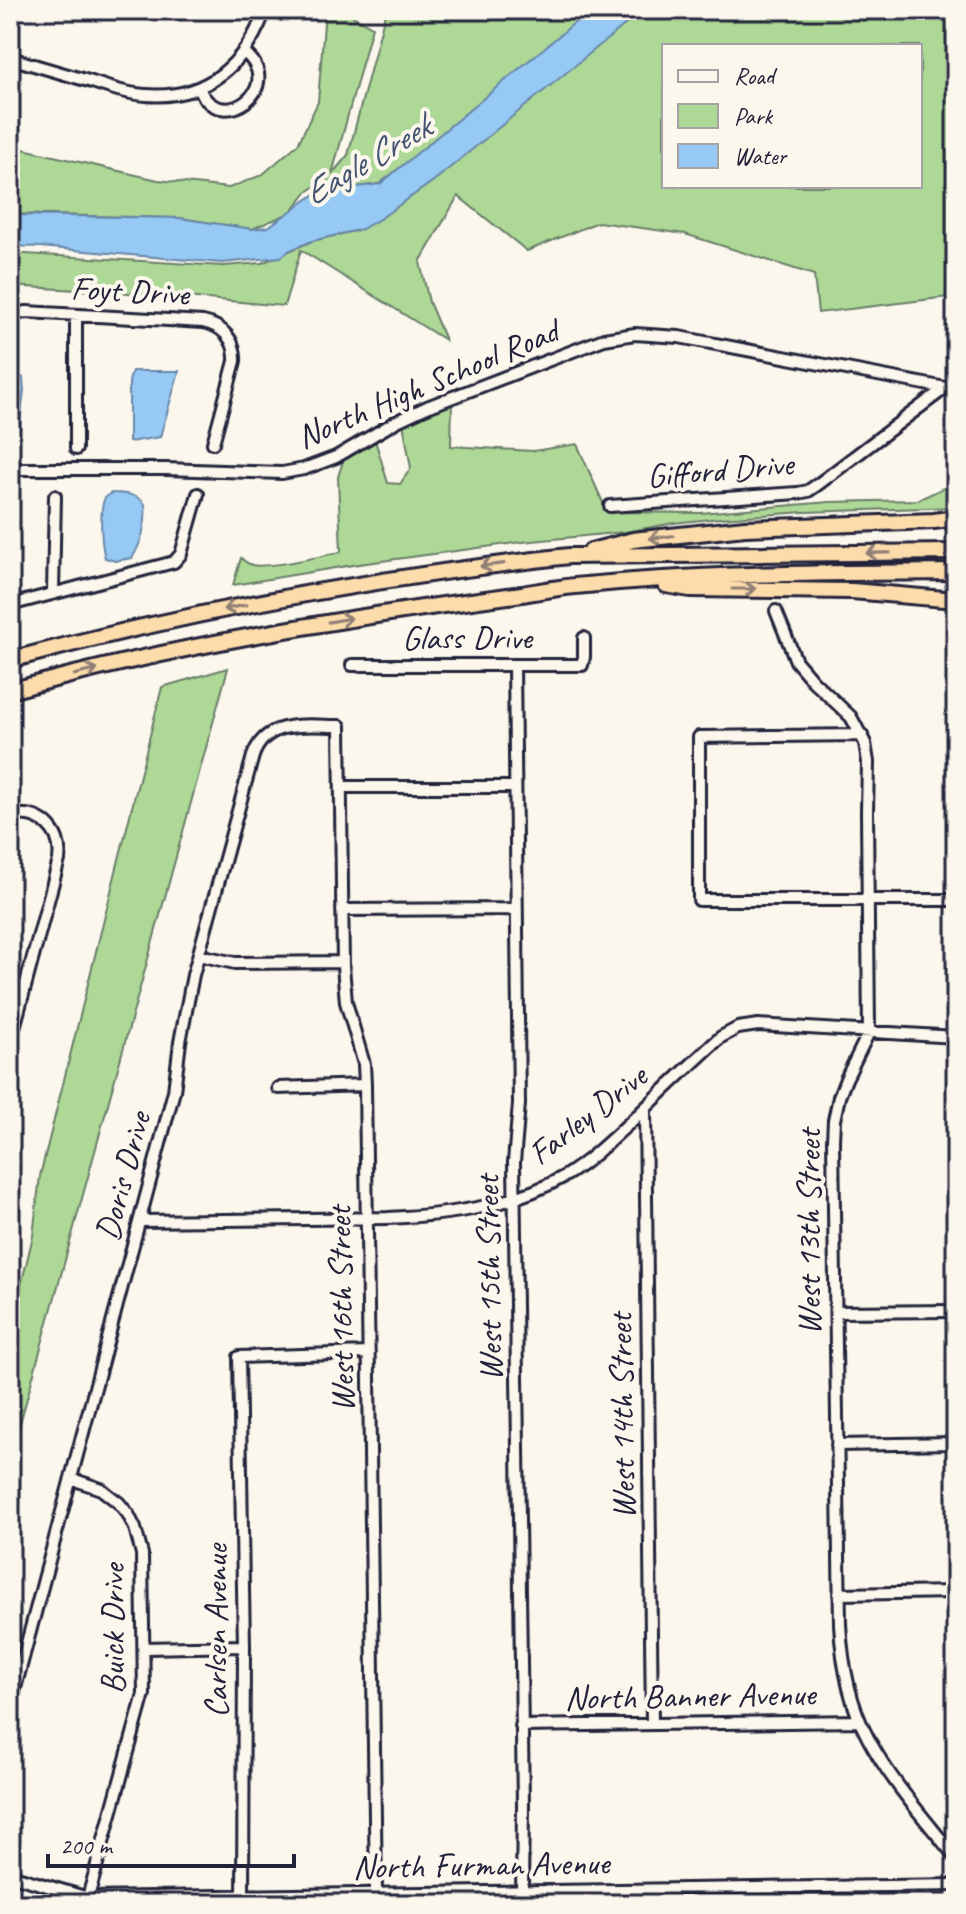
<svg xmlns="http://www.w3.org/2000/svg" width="966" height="1914" font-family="Caveat,sans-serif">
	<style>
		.green { fill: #aed896; stroke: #687d68; stroke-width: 2; fill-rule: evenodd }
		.water { fill: #96c9f3; stroke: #6886a9; stroke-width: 2 }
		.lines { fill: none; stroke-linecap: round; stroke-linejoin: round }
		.minor-casing { stroke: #22223b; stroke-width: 16 }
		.highway-casing { stroke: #22223b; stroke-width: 20 }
		.minor { stroke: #fbf7ec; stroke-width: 10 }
		.highway { stroke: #fddcac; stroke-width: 14 }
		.oneway { stroke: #907f74 }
		.labels { text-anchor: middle; stroke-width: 8; stroke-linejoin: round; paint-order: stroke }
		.street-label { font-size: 34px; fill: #22223b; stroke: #fbf7ec }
		.water-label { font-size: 36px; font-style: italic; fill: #455472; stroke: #fbf7ec }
	</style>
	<rect width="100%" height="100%" fill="#fbf7ec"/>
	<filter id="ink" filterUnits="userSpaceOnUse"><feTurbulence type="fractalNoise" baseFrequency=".0125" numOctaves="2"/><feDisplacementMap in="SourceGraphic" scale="16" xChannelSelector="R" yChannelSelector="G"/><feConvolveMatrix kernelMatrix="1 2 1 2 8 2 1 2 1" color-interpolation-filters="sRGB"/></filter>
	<g filter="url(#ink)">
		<path class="green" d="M325 10H354L353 16 372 27 332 174 348 155 386 10H591L452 128 379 184 318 192 328 178 307 192 290 213 252 229 179 218 10 214V146L158 180 229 188 262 175 298 144 318 102Z
			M639 10H956V296L818 313 814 275 685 234 598 222 527 251 458 196 420 262 429 302 445 340 301 250 284 306 163 295 10 286V253L223 266 262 263 312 241 358 230 381 218 436 179ZM664 46H920V186H664Z
			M452 402 451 446 533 451 577 444 604 505 613 512 700 513 829 502 918 500 956 482V507L804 512 720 518 674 523 625 532 522 542 359 564 233 585 241 558C246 562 246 563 252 565 269 569 322 556 341 552L338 477 344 458 375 440 388 483 400 484 411 468 403 423Z
			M228 668 10 1460V1331L33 1236 40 1176 162 687Z"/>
		<path class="water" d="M590 10H643L436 179 381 218 362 229 312 241 290 250 281 257 222 263 40 247 10 246V215L179 218 252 229 268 227 318 192 380 184Z
			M10 371H15L23 378 24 390 18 440 10 439Z
			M132 371H179L160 437 129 442V382Z
			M111 493C124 494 137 493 145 504 147 522 142 543 132 558L115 561 105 558C101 545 100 516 103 503 105 496 106 497 111 493Z"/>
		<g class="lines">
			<defs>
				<path id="minor" d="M10 58C37 66 65 74 92 82 110 88 128 94 146 95 206 100 246 64 265 10
					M199 88C219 137 288 88 244 52
					M10 314 27 312 203 322C223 326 236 340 235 361L213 443
					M76 449V316
					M10 469H166L282 473 304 469 336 457 397 421 427 407 604 339 635 334 679 337 956 390
					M610 506 798 493 808 491 817 485 945 388
					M53 593 55 496
					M10 605 174 562 181 554 198 494
					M776 611 796 661 813 681 851 717 865 743 868 762 867 812 869 1032 846 1079 839 1097 834 1120 833 1140 840 1624C842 1663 849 1703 868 1738 891 1782 925 1819 956 1858
					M352 665H582L584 657V638
					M514 665 519 1104 514 1162 523 1806 522 1891
					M862 735 699 737V900H956
					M341 787H515
					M10 816C39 809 63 830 59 860L10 1043
					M342 910 517 909
					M199 955 235 963 343 962
					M278 1088 365 1085
					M645 1108 652 1723
					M140 1221 388 1218C449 1215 511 1207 565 1176 591 1160 614 1137 636 1117 664 1090 692 1063 721 1037L738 1028 758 1025 956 1037
					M836 1312 956 1311
					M837 1445 956 1443
					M72 1479 101 1489 119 1503 128 1514 135 1528 142 1554 144 1694 87 1901
					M839 1594 956 1592
					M144 1648 244 1646
					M10 1707 174 1091 180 1042 193 975 253 756C266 718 308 726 340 726L343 966 346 1002 364 1064 365 1085 376 1893
					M521 1726 860 1721
					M10 1875 88 1898 956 1885
					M243 1904 244 1646 239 1357 369 1353"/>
				<path id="highway" d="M591 551 633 540 745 528 934 521 956 518
					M666 585 690 589 852 591 956 600
					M10 660C194 610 380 577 569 556L956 552
					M10 691C175 645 345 618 515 595 535 592 555 588 575 586 701 573 829 573 956 572"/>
			</defs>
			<use href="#minor" class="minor-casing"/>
			<use href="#highway" class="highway-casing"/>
			<use href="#minor" class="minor"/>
			<use href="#highway" class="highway"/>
		</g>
		<defs><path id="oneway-shaft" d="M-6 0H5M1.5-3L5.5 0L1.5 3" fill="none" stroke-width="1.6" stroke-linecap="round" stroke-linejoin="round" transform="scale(2)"/></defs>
		<g class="oneway">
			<use href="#oneway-shaft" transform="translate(661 537) rotate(174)"/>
			<use href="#oneway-shaft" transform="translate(878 553) rotate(179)"/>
			<use href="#oneway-shaft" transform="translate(492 565) rotate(173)"/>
			<use href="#oneway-shaft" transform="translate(744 589)"/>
			<use href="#oneway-shaft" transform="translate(235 607) rotate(169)"/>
			<use href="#oneway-shaft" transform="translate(340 620) rotate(-10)"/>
			<use href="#oneway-shaft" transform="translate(86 672) rotate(-13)"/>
		</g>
	</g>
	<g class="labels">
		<g class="street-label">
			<text transform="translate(130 290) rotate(3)" y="12">Foyt Drive</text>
			<text transform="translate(427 383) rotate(-23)" y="12">North High School Road</text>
			<text transform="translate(720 469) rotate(-5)" y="12">Gifford Drive</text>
			<text x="467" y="649">Glass Drive</text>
			<text transform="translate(587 1114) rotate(-38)" y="12">Farley Drive</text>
			<text transform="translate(122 1176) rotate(-75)" y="12">Doris Drive</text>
			<text transform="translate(808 1232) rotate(-90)" y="12">West 13th Street</text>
			<text transform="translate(488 1278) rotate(-91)" y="12">West 15th Street</text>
			<text transform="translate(340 1309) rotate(-91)" y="12">West 16th Street</text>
			<text transform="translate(621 1416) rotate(-91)" y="12">West 14th Street</text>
			<text transform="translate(112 1629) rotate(-90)" y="12">Buick Drive</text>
			<text transform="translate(215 1631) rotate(-90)" y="12">Carlsen Avenue</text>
			<text transform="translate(690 1695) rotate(-1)" y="12">North Banner Avenue</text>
			<text transform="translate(481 1864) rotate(-1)" y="12">North Furman Avenue</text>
		</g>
		<g class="water-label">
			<text transform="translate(366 159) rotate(-31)" y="13">Eagle Creek</text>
		</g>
	</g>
	<rect width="966" height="1914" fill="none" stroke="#fbf7ec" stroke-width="40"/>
	<rect x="20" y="20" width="926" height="1874" fill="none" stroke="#22223b" stroke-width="3" filter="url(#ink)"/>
	<rect x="662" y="44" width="260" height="144" fill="#fbf7ec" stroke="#a4a2a5" stroke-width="2"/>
	<rect x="678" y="70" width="40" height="12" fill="#fbf7ec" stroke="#a4a2a5" stroke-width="2"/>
	<text x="734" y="84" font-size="24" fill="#22223b">Road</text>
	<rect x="678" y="104" width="40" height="24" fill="#aed896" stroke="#a4a2a5" stroke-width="2"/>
	<text x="734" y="124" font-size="24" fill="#22223b">Park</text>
	<rect x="678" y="144" width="40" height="24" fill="#96c9f3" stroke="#a4a2a5" stroke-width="2"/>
	<text x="734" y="164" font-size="24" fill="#22223b">Water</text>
	<path d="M48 1854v12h246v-12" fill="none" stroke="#22223b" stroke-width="4"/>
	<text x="60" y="1854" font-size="24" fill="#22223b" stroke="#fbf7ec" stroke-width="6" paint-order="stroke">200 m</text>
</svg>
